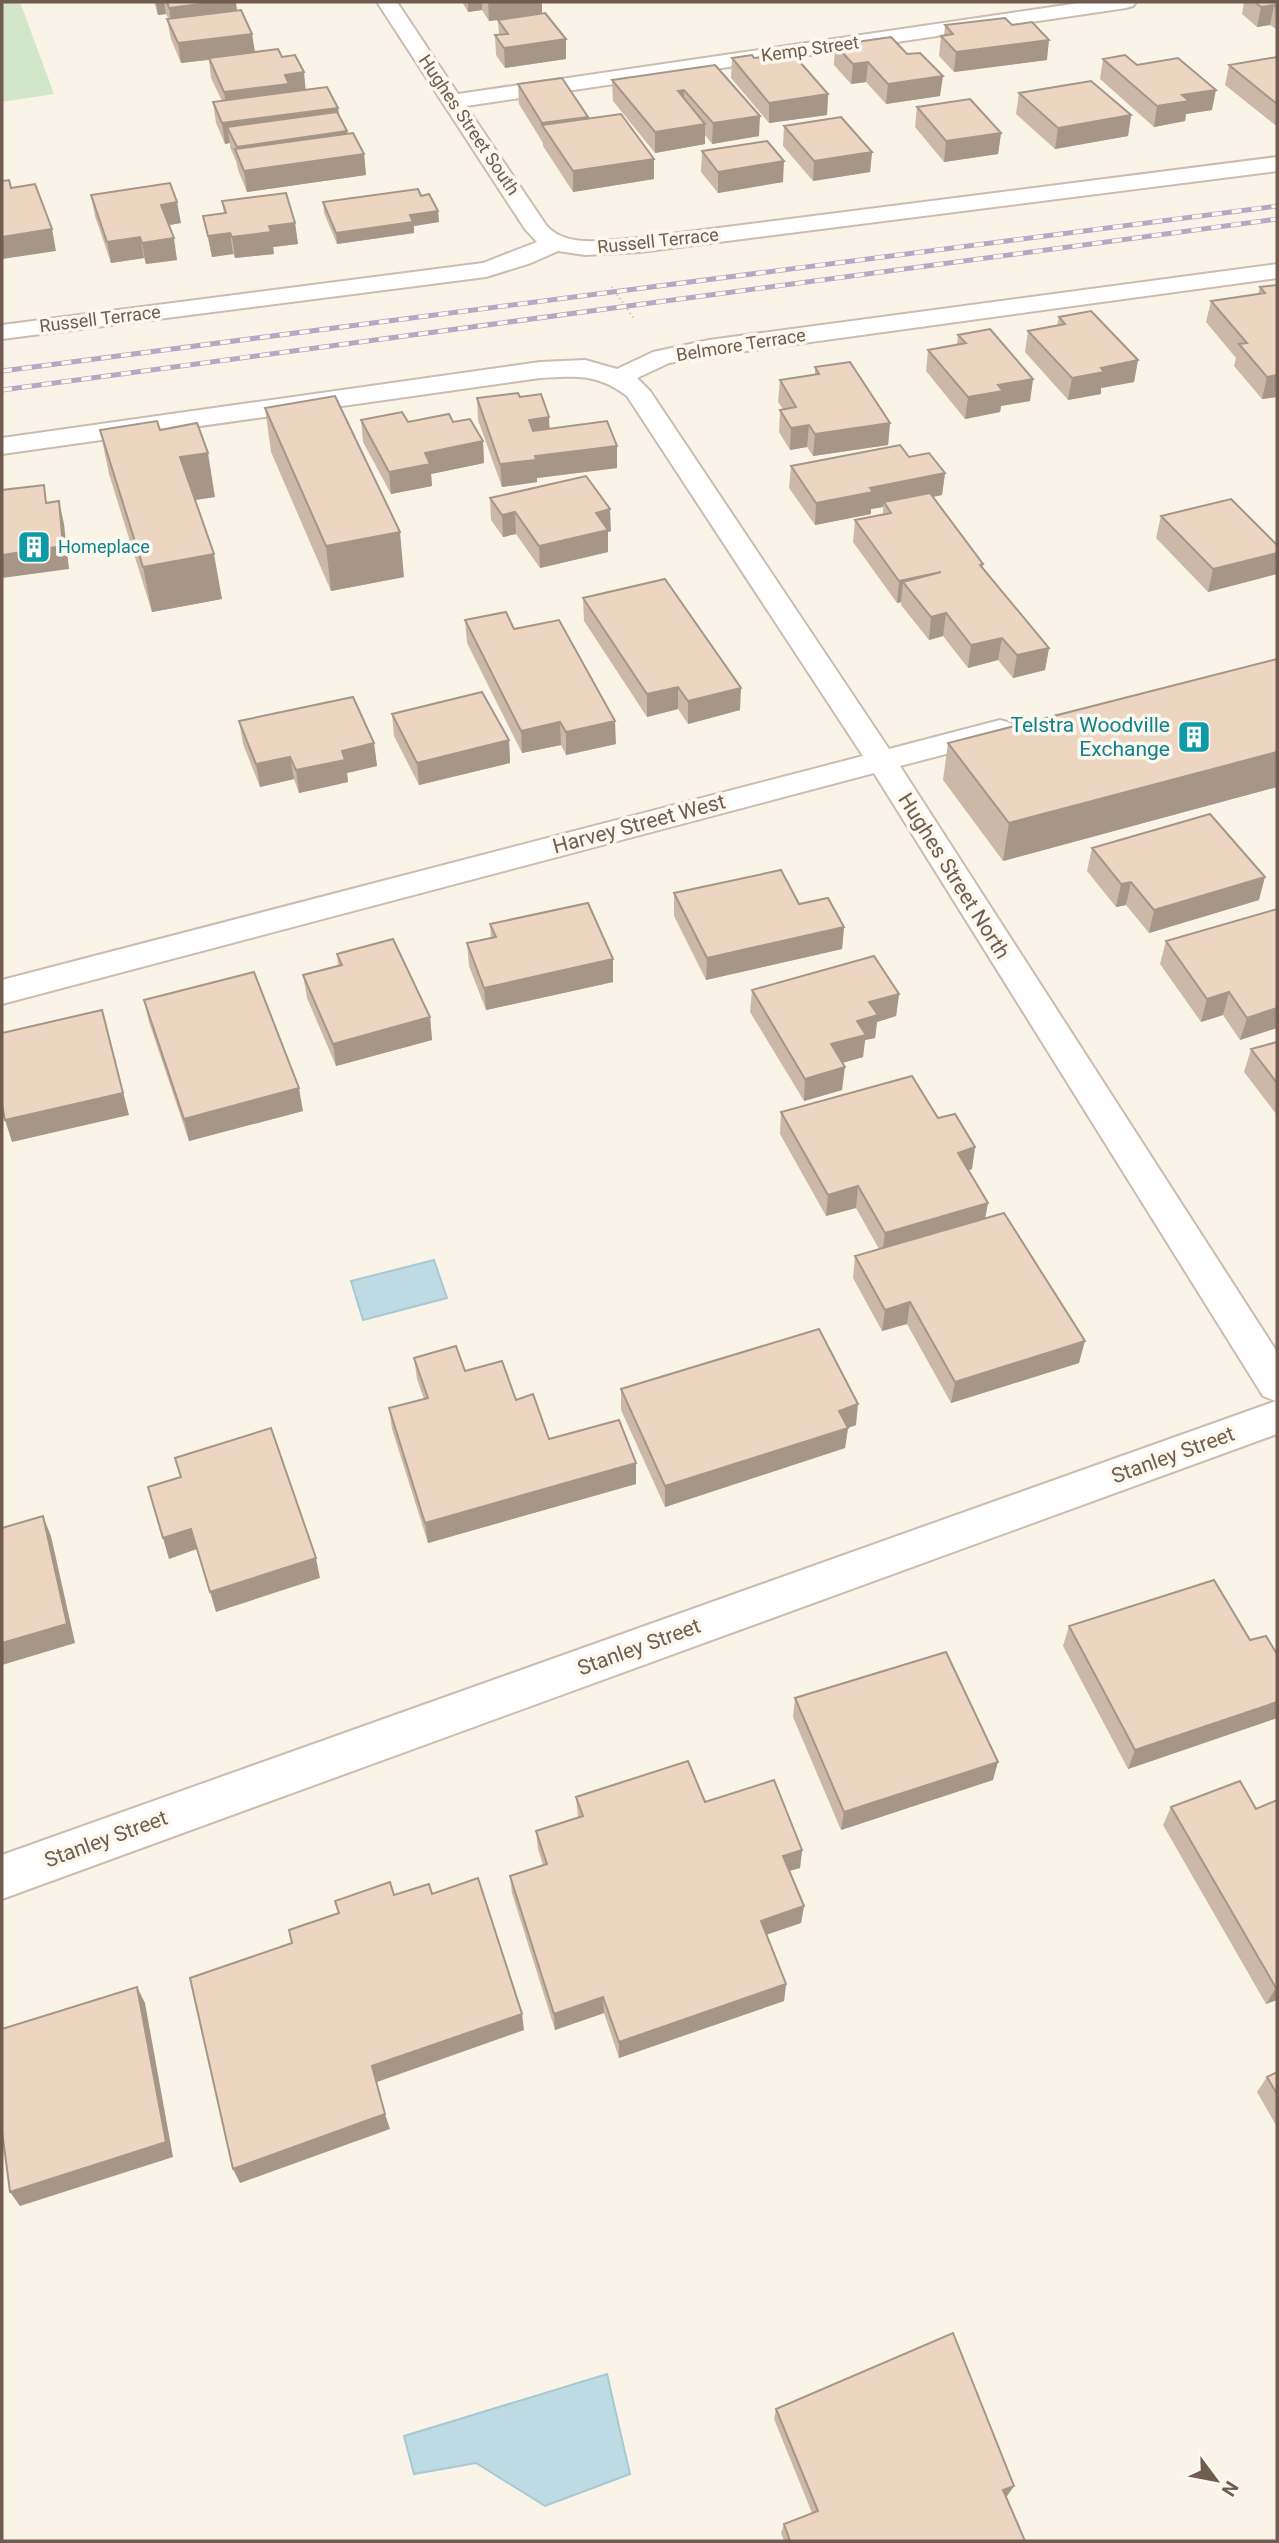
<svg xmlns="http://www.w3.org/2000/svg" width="1279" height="2543" font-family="Roboto,sans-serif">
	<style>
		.green { fill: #d2e6c8 }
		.water { fill: #bedae2; stroke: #a6c9d2; stroke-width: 2 }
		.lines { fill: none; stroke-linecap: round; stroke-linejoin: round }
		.street-casing { stroke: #cbbcaf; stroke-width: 4 }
		.path { stroke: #d1b9a5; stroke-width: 2.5; stroke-dasharray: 1 3.5; stroke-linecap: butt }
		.street { fill: #fff; fill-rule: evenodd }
		.rail-casing { stroke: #b8a7c3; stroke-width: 5 }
		.rail { stroke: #fdf8ee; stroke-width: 3.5; stroke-dasharray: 10; stroke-linecap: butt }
		.wall { fill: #cbb8a7 }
		.shaded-wall { fill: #a59688 }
		.building { fill: #ecd6c2; stroke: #a59688; stroke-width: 2 }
		.labels { text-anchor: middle; stroke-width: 7; stroke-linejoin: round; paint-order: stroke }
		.far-street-label { font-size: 18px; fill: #715d4f; stroke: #fdf8ee }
		.far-culture-label { font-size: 18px; fill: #0d838f; stroke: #fdf8ee; text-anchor: start }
		.culture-label { font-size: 21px; fill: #0d838f; stroke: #fdf8ee; text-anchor: end }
		.street-label { font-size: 21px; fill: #715d4f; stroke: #fdf8ee }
	</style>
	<rect width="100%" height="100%" fill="#faf4e8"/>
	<path class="green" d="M2 2H20L54 94 2 102Z"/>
	<path class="water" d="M434 1260 447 1298 363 1320 351 1281Z
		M607 2374 630 2474 545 2506 476 2463 414 2474 404 2436Z"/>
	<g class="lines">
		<defs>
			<path id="street" d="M377 2H397L458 94 1086 2H1136L1133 6 1126 8 466 106 546 225C567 250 611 239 640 238L1277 157V171L640 252 585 255 558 251 531 263 486 277 2 339V325L483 263 537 242 525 229Z
				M1277 264V278L709 356 669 363 637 378 650 391 889 749 1000 720 1011 723 1015 730 1011 737 900 766 1277 1352V1434L2 1899V1855L1276 1401 1263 1396 874 773 2 1004V980L863 756 627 396C597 373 576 376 540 378L2 454V438L540 362 585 360 617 369 653 352 709 340Z"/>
		</defs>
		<use href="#street" class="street-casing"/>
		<path class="path" d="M612 287 635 320"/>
		<use href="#street" class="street"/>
		<defs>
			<path id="rail" d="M2 371 1277 206
				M2 390 1277 219"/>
		</defs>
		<use href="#rail" class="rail-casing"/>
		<use href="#rail" class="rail"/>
	</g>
	<path class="wall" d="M154 2H167L237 10 252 34 255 52 282 57 306 90 338 108 339 114 348 134 364 154 366 175 247 192 238 170 236 161 230 147V143L225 144 216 123 213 102 222 101 211 78 209 60 181 63 171 39 167 19H169L166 14 158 15Z
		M462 2H542V13L566 39V59L505 68 496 55 495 35H499L498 20 489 21 482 10 468 12Z
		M1244 2H1277V30L1270 25 1257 27 1242 14Z
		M945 25 1047 60 954 72 939 56 941 36H944Z
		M835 45 940 96 886 104 866 82 851 84 834 65Z
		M1277 57V125H1275L1225 85 1229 65Z
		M732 58 828 94 827 115 769 123 731 78Z
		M1103 59 1137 65 1212 110 1186 114 1185 121 1154 127 1100 79Z
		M715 65 759 136 712 144 705 135V144L655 153 613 101 612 80Z
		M518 84 588 119 654 179 573 192 543 146V143L519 104Z
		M1019 93 1131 115 1128 136 1055 149 1016 114Z
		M917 107 1001 133 998 154 944 162 915 127Z
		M784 126 872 152 870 172 813 181 783 146Z
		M702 151 783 182 718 193 701 172Z
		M91 195 181 223 168 225 177 260 146 264 144 258 111 263 95 216Z
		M421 196 438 211 439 222 414 226V233L337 244 324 213 323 202Z
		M222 201 295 223 298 244 273 247 274 254 235 258 233 254 212 257 203 216 224 213Z
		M1277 285V397L1262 399 1234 366 1236 358 1206 322 1211 301 1258 294 1260 287Z
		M1059 317 1138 360 1134 382 1101 388V394L1068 400 1025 352 1028 331 1057 325Z
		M958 335 1033 379 1030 401 1001 406 1000 412 965 419 926 371 928 350 957 345Z
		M815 367 890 423 888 445 813 456 807 447 790 450 779 432 780 410 783 409 778 402 780 380 815 375Z
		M520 397 550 428 617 468 537 478V482L502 487 478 420 477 398Z
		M265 408 404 577 331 591 271 452Z
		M361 420 453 422 483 441 484 463 431 474 432 486 391 494 363 442Z
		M100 430H160L215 497 195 500 222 599 152 612 109 474Z
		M909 457 945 473 942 495 933 497 983 564V568L1049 648 1045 670 1013 678 998 660 968 668 943 636 929 640 901 605V602L897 603 853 542 855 520 883 514V507L871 509V514L815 525 789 488 791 466Z
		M490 498 611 531 608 532V552L540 568 516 534 503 537 491 520Z
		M1161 516 1277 545V574L1208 592 1156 538Z
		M583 598 740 710 688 724 678 709 647 717 584 621Z
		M465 620 514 629 616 744 566 755 561 745 522 753 467 643Z
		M1277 659V787L1003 861 943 780 948 743Z
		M392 714 509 740 510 763 419 785 394 736Z
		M239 721 374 743 377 766 347 773 348 782 299 793 294 779 260 787 243 744Z
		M1092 848 1259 900 1149 933 1126 905 1116 907 1087 871Z
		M674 893 799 904 844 927 842 949 706 980 674 916Z
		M1277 909V1028L1240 1040 1223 1015 1201 1022 1160 964 1166 941Z
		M490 924 613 959V982L486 1010 469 966 467 943 491 938Z
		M337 954 430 1017 432 1040 336 1066 307 998 303 975 338 965Z
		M752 990 899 994 896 1016 877 1022 875 1038 865 1040 863 1057 842 1063V1090L804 1101 750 1012Z
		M144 1000 303 1111 189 1141 149 1022Z
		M1277 1042V1115L1244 1072 1251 1049Z
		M781 1112 938 1118 975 1147 972 1169 969 1170 985 1218 1079 1363 951 1403 907 1324 882 1331 853 1278 855 1256 879 1249 856 1208 826 1216 780 1134Z
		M414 1358 465 1371 516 1400 549 1439 636 1484 428 1543 392 1429 389 1408 424 1399 417 1379Z
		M621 1389 856 1425 848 1428 845 1448 665 1507 621 1410Z
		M1069 1626 1250 1640 1277 1654V1718L1128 1769 1063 1646Z
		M795 1698 993 1780 841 1830 793 1717Z
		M576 1797 705 1802 802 1850 800 1868 789 1871 804 1906 801 1923 766 1935 786 1984 784 2001 619 2058 604 2013 555 2030 512 1893 510 1876 543 1865 538 1849 536 1831 578 1817Z
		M1277 1800V2000L1266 2004 1163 1825 1171 1807 1256 1809Z
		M1277 2072V2127L1257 2092 1267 2077Z
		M776 2409 1014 2486 1007 2496 1005 2497 1025 2541H784L781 2533 784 2524 812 2513 774 2419Z"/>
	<path class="shaded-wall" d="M156 2H164L166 14 158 15Z
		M216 2H236L238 19 172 27 169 8Z
		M468 2H482V10L468 12Z
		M488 2H542V14L489 21Z
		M1274 5 1270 25 1257 27 1261 7Z
		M252 34 255 54 181 63 178 43Z
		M566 39V59L505 68 504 48Z
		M1049 40 1047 60 954 72 956 52Z
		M868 62 866 82 851 84 853 64Z
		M304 72 306 93 227 113 224 92 285 75Z
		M943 76 940 96 886 104 888 84Z
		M684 90V110L678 91Z
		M1216 90 1212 110 1186 114 1185 121 1154 127 1157 106 1182 95Z
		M828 94 827 115 769 123V103Z
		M338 108 340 128 227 127 230 143 225 144 222 123Z
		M1277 113V125H1275Z
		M1131 115 1128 136 1055 149 1058 128Z
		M760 116 759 136 712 144 713 123Z
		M588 117V137L542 126V123Z
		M705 124V144L655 153V132Z
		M347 131 349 152 238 157 237 147Z
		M1001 133 998 154 944 162 946 141Z
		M872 152 870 172 813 181 814 161Z
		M364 154 366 175 247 192 244 171Z
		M654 159V179L573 192V171Z
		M784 161 783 182 718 193V172Z
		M177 202 181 223 164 226 161 205Z
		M438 211 439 222 414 226V233L337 244 336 233 410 215Z
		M295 223 298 244 273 247 274 254 235 258 232 237 269 226Z
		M52 229 56 251 2 259V237Z
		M230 233 233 254 212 257 208 236Z
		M140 237 144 258 111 263 107 242Z
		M174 238 177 260 146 264 142 243Z
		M1138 360 1134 382 1101 388V394L1068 400 1072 378 1101 368Z
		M1277 375V397L1262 399 1267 377Z
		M1033 379 1030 401 1001 406 1000 412 965 419 968 397 998 385Z
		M549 417 550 439 530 442 529 420Z
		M890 423 888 445 813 456 815 434Z
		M809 425 807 447 790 450 791 428Z
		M483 441 484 463 431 474 432 486 391 494 389 472 425 453Z
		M617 446V468L537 478V482L502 487 500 464 535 456Z
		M208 453 215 497 188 501 180 457Z
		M945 473 942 495 887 506 884 502 883 507 871 509V514L815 525 816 503 870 488Z
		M59 501 64 524 69 569 2 578V555Z
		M610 509 611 531 608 532V552L540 568 539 546 596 513Z
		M515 512 516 534 503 537 502 515Z
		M400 532 404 577 331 591 326 546Z
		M1277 553V574L1208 592 1213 569Z
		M214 554 222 599 152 612 143 567Z
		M941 572 903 582 901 602 897 603 899 581Z
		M946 613 943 636 929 640 931 617Z
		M1002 638 998 660 968 668 971 645Z
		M1049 648 1045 670 1013 678 1017 655Z
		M678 687V709L647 717V694Z
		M741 688 740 710 688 724V701Z
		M615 721 616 744 566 755V732Z
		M560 722 561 745 522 753 521 731Z
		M509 740 510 763 419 785 417 763Z
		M374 743 377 766 347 773 348 782 299 793 296 770 342 751Z
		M1277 752V787L1003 861 1009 823Z
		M290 757 294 779 260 787 256 764Z
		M1265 877 1259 900 1149 933 1154 910Z
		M1131 882 1126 905 1116 907 1121 884Z
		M844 927 842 949 706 980 707 958Z
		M613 959V982L486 1010 484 988Z
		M1229 992 1223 1015 1201 1022 1207 999Z
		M899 994 896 1016 877 1022 875 1038 865 1040 863 1057 828 1067 831 1044 857 1021 869 1002Z
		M1277 1008V1028L1240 1040 1247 1018Z
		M102 1010 129 1115 12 1142 5 1120Z
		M430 1017 432 1040 336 1066 333 1044Z
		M845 1067 842 1090 804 1101 805 1079Z
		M299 1088 303 1111 189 1141 184 1119Z
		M975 1147 972 1169 954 1175 958 1153Z
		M858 1186 856 1208 826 1216 828 1195Z
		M988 1203 984 1225 882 1255 885 1233Z
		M910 1302 907 1324 882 1331 885 1310Z
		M1085 1341 1079 1363 951 1403 955 1382Z
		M858 1404 856 1425 848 1428 845 1448 665 1507V1486L839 1411Z
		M636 1463V1484L428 1543 425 1523Z
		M43 1516 51 1536 75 1643 2 1665V1643Z
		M191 1529 197 1549 169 1559 163 1538Z
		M316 1558 320 1578 216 1612 210 1592Z
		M1277 1702V1718L1128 1769 1135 1750Z
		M998 1762 993 1780 841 1830 844 1812Z
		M802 1850 800 1868 781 1873 783 1856Z
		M804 1906 801 1923 759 1937 761 1921Z
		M786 1984 784 2001 619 2058V2042Z
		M137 1987 145 2003 173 2157 20 2206 10 2192Z
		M1276 1988H1277V2000L1266 2004Z
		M603 1997 604 2013 555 2030 554 2014Z
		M522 2014 524 2030 377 2082 372 2066Z
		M385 2114 390 2129 240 2183 233 2169Z
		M1014 2486 1007 2496 996 2500 1003 2490Z"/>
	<path class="building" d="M167 2H216L169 8Z
		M1255 2H1277V7L1274 5 1261 7Z
		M241 10 252 34 178 43 167 19Z
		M545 13 566 39 504 48 495 35 508 34 498 20Z
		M1005 18 1012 25 1032 22 1049 40 956 52 941 36 953 34 945 25Z
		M891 37 907 54 920 53 943 76 888 84 868 62 853 64 835 45Z
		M278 49 282 57 295 55 304 72 285 75 289 84 224 92 209 58Z
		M792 53 828 94 769 103 732 58 752 55 754 58Z
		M1125 55 1137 65 1178 58 1216 90 1182 95 1189 101 1157 106 1103 59Z
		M1277 57V104L1229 65Z
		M715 65 760 116 713 123 684 90 678 91 705 124 655 132 612 80Z
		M562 78 588 117 542 123 518 84Z
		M1091 81 1131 115 1058 128 1019 93Z
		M327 87 338 108 222 123 213 102Z
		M970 99 1001 133 946 141 917 107Z
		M337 112 347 131 237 147 227 127Z
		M621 114 654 159 573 171 542 125Z
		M841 117 872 152 814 161 784 126Z
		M353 133 364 154 244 171 235 149Z
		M767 141 784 161 718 172 702 151Z
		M9 180 11 188 35 184 52 229 2 237V181Z
		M170 183 177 202 161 205 174 238 142 243 140 237 107 242 91 195Z
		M418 189 421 196 429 194 438 211 410 215 413 222 336 233 323 202Z
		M286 193 295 223 269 226 271 232 232 237 230 233 208 236 203 216 226 213 222 201Z
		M1277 285V375L1267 377 1239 344 1247 343 1211 301 1265 293 1260 287Z
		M1091 311 1138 360 1101 368 1104 372 1072 378 1028 331 1065 324 1059 317Z
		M990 329 1033 379 998 385 1003 391 968 397 928 350 966 343 958 335Z
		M850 362 890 423 815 434 809 425 791 428 780 410 796 407 780 380 819 374 815 367Z
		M518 393 520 397 541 394 549 417 529 420 533 431 607 421 617 446 535 456 536 460 500 464 477 398Z
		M335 396 400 532 326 546 265 408Z
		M402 412 408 422 449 414 453 422 470 419 483 441 425 453 430 464 389 472 361 420Z
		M157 421 160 430 197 423 208 453 180 457 214 554 143 567 100 430Z
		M900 445 909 457 929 453 945 473 870 488 873 492 816 503 791 466Z
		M586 476 610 509 596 513 608 530 539 546 515 512 502 515 490 498Z
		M44 485 46 503 59 501 63 546 2 555V490Z
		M930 493 983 564 980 565 1049 648 1017 655 1002 638 971 645 946 613 931 617 903 582 941 572 899 581 855 520 891 513 884 502Z
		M1231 499 1277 545V553L1213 569 1161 516Z
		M665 579 741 688 688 701 678 687 647 694 583 598Z
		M506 612 514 629 559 620 615 721 566 732 560 722 521 731 465 620Z
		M1277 659V752L1009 823 948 743Z
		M482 692 509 740 417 763 392 714Z
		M353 697 374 743 342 751 345 760 296 770 290 757 256 764 239 721Z
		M1210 814 1265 877 1154 910 1131 882 1121 884 1092 848Z
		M781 870 799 904 828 898 844 927 707 958 674 893Z
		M588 903 613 959 484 988 467 943 496 937 490 924Z
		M1277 909V1008L1247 1018 1229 992 1207 999 1166 941Z
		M393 939 430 1017 333 1044 303 975 342 965 337 954Z
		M874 956 899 994 869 1002 878 1015 857 1021 866 1035 831 1044 845 1067 805 1079 752 990Z
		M254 972 299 1088 184 1119 144 1000Z
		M102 1010 123 1093 5 1120 2 1105V1033Z
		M1277 1042V1083L1251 1049Z
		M912 1076 938 1118 955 1114 975 1147 958 1153 988 1203 885 1233 858 1186 828 1195 781 1112Z
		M1004 1213 1085 1341 955 1382 910 1302 885 1310 855 1256Z
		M819 1329 858 1404 839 1411 848 1428 665 1486 621 1389Z
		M456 1346 465 1371 502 1361 516 1400 533 1394 549 1439 619 1420 636 1463 425 1523 389 1408 428 1398 414 1358Z
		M271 1428 316 1558 210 1592 191 1529 163 1538 148 1487 181 1477 175 1458Z
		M43 1516 67 1624 2 1643V1528Z
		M1214 1580 1250 1640 1266 1636 1277 1654V1702L1135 1750 1069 1626Z
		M946 1652 998 1762 844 1812 795 1698Z
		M688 1761 705 1802 774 1780 802 1850 783 1856 804 1906 761 1921 786 1984 619 2042 603 1997 554 2014 510 1876 547 1864 536 1831 583 1816 576 1797Z
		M1240 1781 1256 1809 1277 1800V1988H1276L1171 1807Z
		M478 1878 522 2014 372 2066 385 2114 233 2169 190 1978 292 1943 289 1930 339 1913 335 1901 390 1882 394 1895 429 1884 432 1894Z
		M137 1987 166 2142 10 2192 2 2131V2029Z
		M1277 2072V2094L1267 2077Z
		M953 2333 1014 2486 1003 2490 1025 2541H790L784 2524 818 2511 776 2409Z"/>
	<defs>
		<symbol id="building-square" viewBox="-11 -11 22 22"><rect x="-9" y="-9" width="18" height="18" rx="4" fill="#0f9aa8" stroke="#fdf8ee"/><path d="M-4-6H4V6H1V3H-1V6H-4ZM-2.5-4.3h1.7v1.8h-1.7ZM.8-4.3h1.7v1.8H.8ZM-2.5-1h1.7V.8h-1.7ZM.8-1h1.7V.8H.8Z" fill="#fff"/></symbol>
	</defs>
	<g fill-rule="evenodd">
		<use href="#building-square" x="15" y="528" width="38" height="38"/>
		<use href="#building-square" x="1175" y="718" width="38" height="38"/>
	</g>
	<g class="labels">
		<g class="far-street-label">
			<text transform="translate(810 49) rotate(-8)" y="6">Kemp Street</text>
			<text transform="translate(469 125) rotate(56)" y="6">Hughes Street South</text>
			<text transform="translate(658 241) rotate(-6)" y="6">Russell Terrace</text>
			<text transform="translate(100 319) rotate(-7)" y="6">Russell Terrace</text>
			<text transform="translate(741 345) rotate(-9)" y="6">Belmore Terrace</text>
		</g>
		<g class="far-culture-label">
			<text x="58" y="553">Homeplace</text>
		</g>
		<g class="culture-label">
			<text x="1170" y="732">Telstra Woodville<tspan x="1170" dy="24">Exchange</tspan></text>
		</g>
		<g class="street-label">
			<text transform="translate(639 824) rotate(-15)" y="7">Harvey Street West</text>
			<text transform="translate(954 876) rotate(58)" y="7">Hughes Street North</text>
			<text transform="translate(1173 1455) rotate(-20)" y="7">Stanley Street</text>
			<text transform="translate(639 1647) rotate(-20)" y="7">Stanley Street</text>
			<text transform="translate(106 1839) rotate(-20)" y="7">Stanley Street</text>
		</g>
	</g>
	<rect width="1279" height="2543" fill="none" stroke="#715d4f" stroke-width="7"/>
	<g transform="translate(1216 2480) rotate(122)" stroke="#fdf8ee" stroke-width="5" paint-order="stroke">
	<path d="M0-5L12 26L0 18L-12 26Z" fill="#715d4f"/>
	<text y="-10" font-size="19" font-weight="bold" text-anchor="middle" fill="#715d4f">N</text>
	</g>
</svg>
